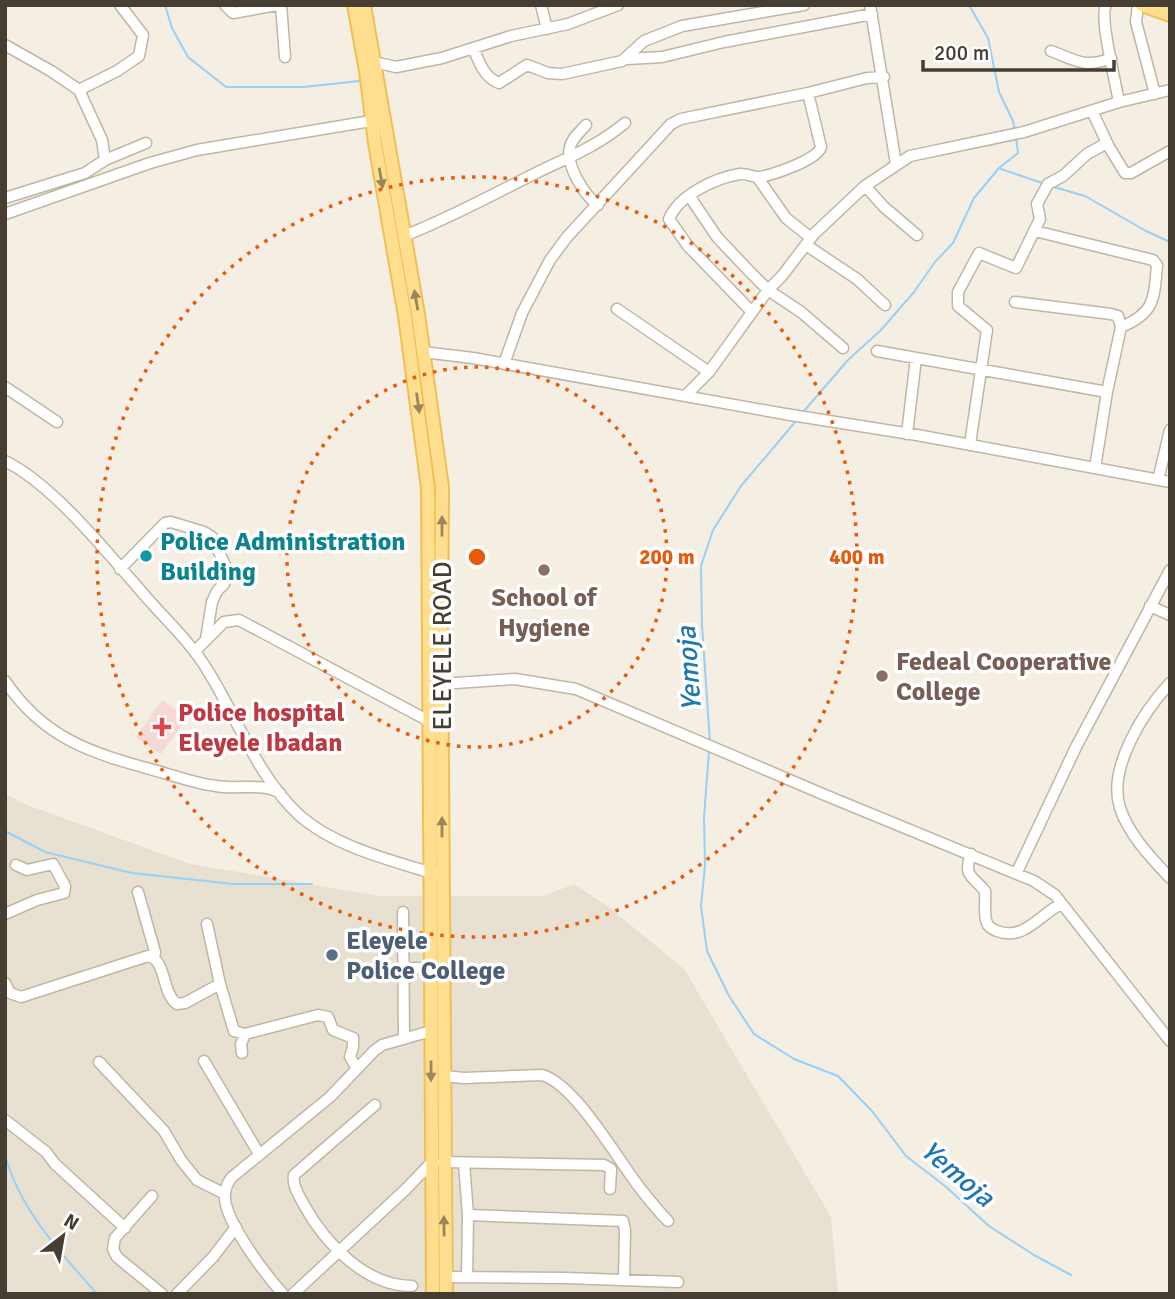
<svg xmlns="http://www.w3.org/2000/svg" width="1175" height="1299" font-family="Signika,sans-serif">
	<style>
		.residential { fill: #e8e0d0 }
		.medical { fill: #f6d8d4 }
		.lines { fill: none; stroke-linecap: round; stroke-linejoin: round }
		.stream { stroke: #97d1f8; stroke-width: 2 }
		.minor-casing { stroke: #c0b6a4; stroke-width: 13 }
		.major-casing { stroke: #f0c054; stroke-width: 16 }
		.minor { stroke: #fff; stroke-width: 10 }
		.major { stroke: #ffde90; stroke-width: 12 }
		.oneway { fill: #99865c }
		.ring { fill: none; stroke: #e8590c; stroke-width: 3.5; stroke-dasharray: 3.5 7 }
		.culture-dot { fill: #0f9aa8; stroke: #fff; stroke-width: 2.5 }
		.education-dot { fill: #8d6e63; stroke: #fff; stroke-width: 2.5 }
		.health-dot { fill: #e0444e; stroke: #fff; stroke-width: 2.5 }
		.service-dot { fill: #5c6f8a; stroke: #fff; stroke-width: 2.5 }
		.labels { text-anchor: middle; stroke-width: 7; stroke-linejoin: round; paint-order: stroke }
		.culture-label { font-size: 26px; font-weight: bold; fill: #0d838f; stroke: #fff; text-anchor: start }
		.education-label { font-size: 26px; font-weight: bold; fill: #785e54; stroke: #fff }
		.street-label { font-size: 26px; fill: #463e32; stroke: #fff }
		.health-label { font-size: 26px; font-weight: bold; fill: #be3a42; stroke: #fff; text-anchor: start }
		.service-label { font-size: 26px; font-weight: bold; fill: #4e5e75; stroke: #fff; text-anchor: start }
		.water-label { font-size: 28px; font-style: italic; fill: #2077b4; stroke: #fff }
		.centre { fill: #e8590c; stroke: #fff; stroke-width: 3.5 }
		.ring-label { font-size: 21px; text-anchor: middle; font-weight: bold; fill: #e8590c; stroke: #fff; stroke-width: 7; stroke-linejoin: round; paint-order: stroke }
	</style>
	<rect width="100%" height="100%" fill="#f4eee3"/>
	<path class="residential" d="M5 794 27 805 190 864 380 896H544L574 884 610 908 684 969 831 1217 838 1294H5Z"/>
	<path class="medical" d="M162 700 187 718 161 754 136 737Z"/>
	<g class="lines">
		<path class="stream" d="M165 5 172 28 188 57 226 87H304L359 81
			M969 5 988 38 999 92 1013 121 1015 131
			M1001 169 1042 183
			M1054 187 1085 196 1146 231 1170 242
			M804 411 848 360 881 330 914 292 935 262 953 243 974 198 999 168 1018 153 1016 137
			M710 742 702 625 701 566 713 530 741 486 796 421
			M709 751 704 817 705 865 701 906 707 951 729 996 754 1034 794 1059 838 1076 872 1111 906 1156 945 1186 989 1226 1034 1255 1071 1275
			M5 831 45 852 132 873 233 884H312
			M5 1155C20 1210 60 1252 97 1294"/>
		<defs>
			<path id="minor" d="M225 5 233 13 277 5
				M281 5 285 57
				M541 5 547 29
				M870 5 896 164
				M1106 5C1099 17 1116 84 1119 102
				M1138 5 1136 22 1155 94
				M5 45 51 71 79 90 102 140 105 160
				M474 49C479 63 485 78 499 83L527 65 548 73 562 74 622 61 644 41 682 26 804 5
				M1051 51C1076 60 1085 69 1111 58
				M627 59 662 57 724 42 872 14
				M374 62 396 67 442 58 511 36 568 24 618 5
				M79 90 117 71 139 56 143 35 120 5
				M1092 111 1109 147 1125 173H1131L1170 151
				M586 125C580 132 572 138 570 147 565 165 585 196 598 205
				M758 178 786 218 811 238
				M865 186 884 207 917 235
				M690 197 717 237 750 272 768 290 801 312 843 348
				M5 198 85 173 105 160 146 143
				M5 214 150 163 197 150 377 120
				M1035 231 1153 260 1157 265C1154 299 1155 313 1121 327
				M404 236C450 218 492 195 536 173 569 157 596 147 625 123
				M806 245 857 279 885 305
				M1015 302 1111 314 1118 316 1121 327 1107 392 1095 468
				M617 309 709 372
				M752 312 688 246 669 219C679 195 715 178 740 174 747 173 754 178 760 177 775 174 817 160 821 147L808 93
				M877 351 1107 392
				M423 352 473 358 785 414 917 435 1170 482
				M504 364 522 313 550 260 567 237 671 124 681 119 808 93 867 78 884 77
				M5 387 57 422
				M685 396 709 372 768 290 782 276 814 234 865 186 910 156 1024 132 1119 102 1170 90
				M907 434 916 358
				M970 444 987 330 958 306V292L979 253 1016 268 1040 219 1037 204 1048 184 1063 176 1087 154 1107 143
				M5 461C54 485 110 556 147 598 168 622 192 644 208 671 238 719 257 776 299 815 335 847 390 860 435 874
				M1158 480 1170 430
				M120 569 165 523 171 522 204 532 212 537 225 565 226 575 224 584 217 591 212 602 206 639
				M1150 606 1170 615
				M195 651 224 622 239 620 429 721
				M5 681C47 743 97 754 164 773 182 778 198 784 216 786 237 790 261 782 280 793
				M1170 683C1144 711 1107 768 1120 808 1129 835 1151 858 1170 878
				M441 684 515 679 576 689 825 795 1034 881 1055 895 1170 1041
				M971 854C963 877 972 875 985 891 986 901 983 917 988 925 991 929 992 929 997 931 1024 941 1038 916 1061 904
				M1017 872 1076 747 1170 570
				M138 892 155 952 154 958
				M403 912 404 1039
				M5 914 37 900 64 893 65 886 53 864 27 870 16 865
				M207 924 220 984 234 1031 245 1034 318 1015 328 1017 333 1030 353 1038V1047L350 1057 356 1067
				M403 968H430
				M5 983 10 993 21 997 148 956C167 960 161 992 177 1004L185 1003 220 984
				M242 1053 241 1044 245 1034
				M204 1061 259 1154
				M99 1062 164 1131 181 1160 197 1180 225 1194
				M444 1076 464 1078 542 1075C576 1084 620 1164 643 1192 651 1202 659 1212 668 1221
				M375 1105 294 1175C292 1186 299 1195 304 1205 325 1243 365 1286 412 1286
				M5 1120 46 1152 55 1164 125 1228
				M443 1162 604 1165 611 1169 610 1189
				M464 1163 468 1215 467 1277
				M152 1196 115 1238 113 1249 117 1257 162 1294
				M468 1215 623 1221 625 1230 624 1280
				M446 1277 566 1278 678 1282
				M177 1294 213 1257 236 1227
				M283 1294C266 1275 227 1224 225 1199 224 1191 227 1184 231 1178L330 1097 374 1051 382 1045 431 1031
				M293 1294 405 1190 431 1163"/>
			<path id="major" d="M354 5 366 71 375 143 405 316 428 488 433 1294
				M364 5 418 314 442 487 441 642 446 1294
				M1142 5 1170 15"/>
		</defs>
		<use href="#minor" class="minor-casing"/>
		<use href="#major" class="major-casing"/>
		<use href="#minor" class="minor"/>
		<use href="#major" class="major"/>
	</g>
	<defs><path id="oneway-solid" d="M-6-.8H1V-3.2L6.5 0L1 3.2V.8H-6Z" transform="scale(1.75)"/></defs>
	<g class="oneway">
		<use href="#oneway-solid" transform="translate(381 178) rotate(80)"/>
		<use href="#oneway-solid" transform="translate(416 300) rotate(-100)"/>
		<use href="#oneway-solid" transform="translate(418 403) rotate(82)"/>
		<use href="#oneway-solid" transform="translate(442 526) rotate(-90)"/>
		<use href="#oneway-solid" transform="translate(442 827) rotate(-90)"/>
		<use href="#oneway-solid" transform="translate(431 1071) rotate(90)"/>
		<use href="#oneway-solid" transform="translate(444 1226) rotate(-91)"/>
	</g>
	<g class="ring">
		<circle cx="477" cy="557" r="190"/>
		<circle cx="477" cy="557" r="380"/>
	</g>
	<circle class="culture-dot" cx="146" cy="556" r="7"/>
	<g class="education-dot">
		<circle cx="544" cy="570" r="7"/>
		<circle cx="882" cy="676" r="7"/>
	</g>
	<path class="health-dot" d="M158.5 716.5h7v7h7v7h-7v7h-7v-7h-7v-7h7z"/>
	<circle class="service-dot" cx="332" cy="955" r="7"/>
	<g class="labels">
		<g class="culture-label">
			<text x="160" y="550">Police Administration<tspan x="160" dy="30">Building</tspan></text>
		</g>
		<g class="education-label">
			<text x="544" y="606">School of<tspan x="544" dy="30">Hygiene</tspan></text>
			<text x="896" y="670" text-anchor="start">Fedeal Cooperative<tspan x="896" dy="30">College</tspan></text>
		</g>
		<g class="street-label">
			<text transform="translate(442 646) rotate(-90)" y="9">ELEYELE ROAD</text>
		</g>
		<g class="health-label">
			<text x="178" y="721">Police hospital<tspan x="178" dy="30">Eleyele Ibadan</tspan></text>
		</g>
		<g class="service-label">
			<text x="346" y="949">Eleyele<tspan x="346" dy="30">Police College</tspan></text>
		</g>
		<g class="water-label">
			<text transform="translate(688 669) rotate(-94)" y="10">Yemoja</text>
			<text transform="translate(958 1173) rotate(40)" y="10">Yemoja</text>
		</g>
	</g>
	<circle cx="477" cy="557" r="10" class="centre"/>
	<g class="ring-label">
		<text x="667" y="564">200 m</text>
		<text x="857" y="564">400 m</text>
	</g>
	<rect width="1175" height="1299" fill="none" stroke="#463e32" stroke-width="14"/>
	<g transform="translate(63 1236) rotate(31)" stroke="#ffffff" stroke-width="5" paint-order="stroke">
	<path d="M0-5L12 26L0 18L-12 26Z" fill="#463e32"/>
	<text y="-10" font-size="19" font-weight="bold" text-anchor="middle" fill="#463e32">N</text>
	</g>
	<path d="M923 60v10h191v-10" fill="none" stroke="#463e32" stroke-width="3.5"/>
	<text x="934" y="60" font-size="21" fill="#463e32" stroke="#ffffff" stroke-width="5" paint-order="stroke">200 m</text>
</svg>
